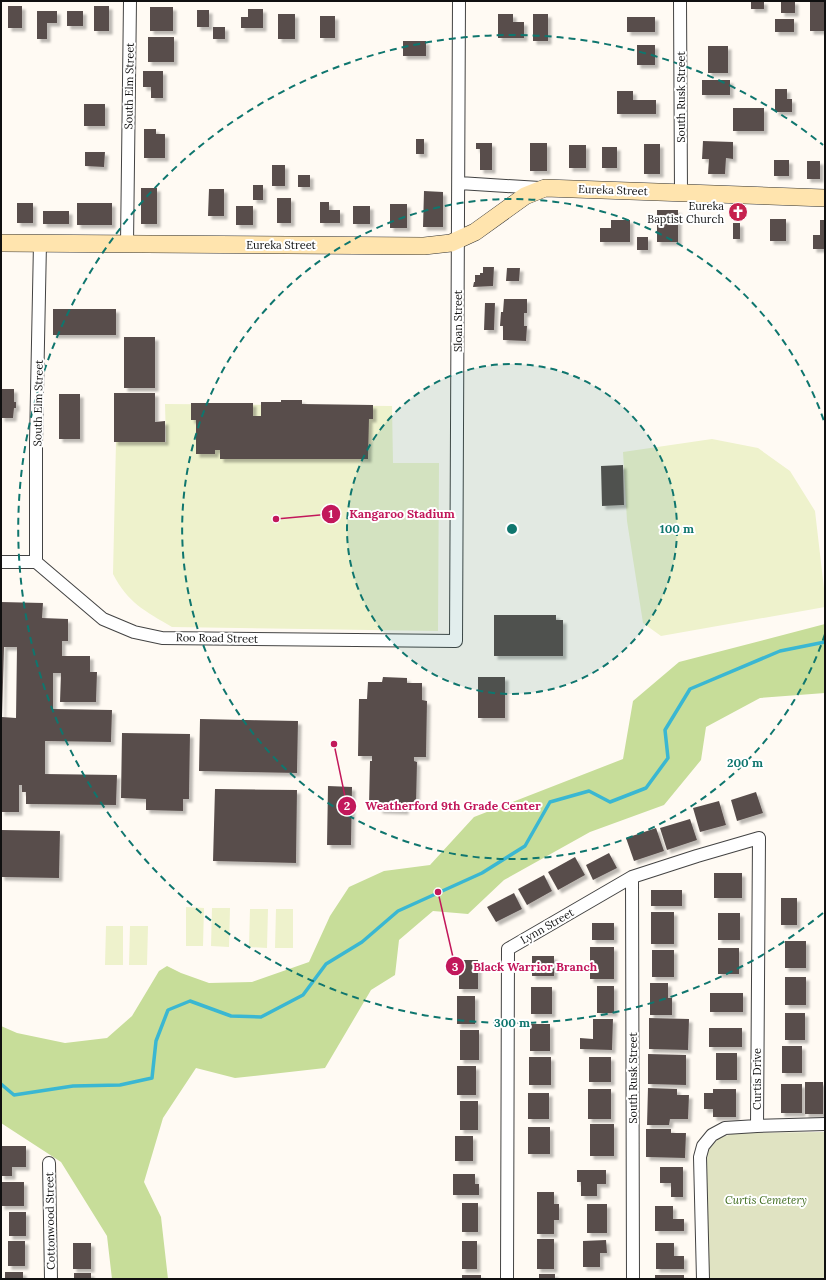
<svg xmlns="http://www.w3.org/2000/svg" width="826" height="1280" font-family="Lora,serif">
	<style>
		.forest { fill: #c7dd99 }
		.cemetery { fill: #e0e3c2 }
		.pitch { fill: #eef2cc }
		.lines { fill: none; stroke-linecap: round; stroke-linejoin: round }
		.stream { stroke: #3ab7d2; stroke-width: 3.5 }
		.building { fill: #594e4c; fill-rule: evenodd; filter: url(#shadow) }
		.street-casing { stroke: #434343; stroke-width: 14 }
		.secondary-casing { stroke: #323232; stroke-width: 18 }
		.street { stroke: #fff; stroke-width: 12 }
		.secondary { stroke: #ffe4ae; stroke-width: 17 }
		.ring { fill: none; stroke: #0f766e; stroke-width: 2; stroke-dasharray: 7 5 }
		.labels { text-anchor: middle; stroke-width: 4; stroke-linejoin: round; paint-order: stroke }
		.street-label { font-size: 11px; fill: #101010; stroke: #fff }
		.poi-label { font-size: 11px; fill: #101010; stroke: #fff; text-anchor: end }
		.park-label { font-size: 11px; font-style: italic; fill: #3e6b1d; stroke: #fff }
		.centre { fill: #0f766e; stroke: #fff; stroke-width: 2 }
		.ring-label { font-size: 12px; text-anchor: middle; font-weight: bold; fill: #0f766e; stroke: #fff; stroke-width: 4; stroke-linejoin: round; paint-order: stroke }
		.leader { fill: none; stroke: #c2185b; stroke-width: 1.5 }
		.callout-dot { fill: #c2185b; stroke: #fff; stroke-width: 1.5 }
		.mark-label { font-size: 12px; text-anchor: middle; font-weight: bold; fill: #fff }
		.callout-label { font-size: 12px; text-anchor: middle; font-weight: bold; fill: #c2185b; stroke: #fff; stroke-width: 4; stroke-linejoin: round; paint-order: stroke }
	</style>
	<defs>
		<filter id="shadow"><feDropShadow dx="3.5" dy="3.5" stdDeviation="1" flood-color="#0004"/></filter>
	</defs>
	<rect width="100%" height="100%" fill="#fffaf3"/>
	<path class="forest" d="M825 624V693L760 698 706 727 701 760 664 805 590 832 504 880 468 914 433 911 399 940 395 975 371 990 325 1068 235 1078 196 1068 163 1118 144 1182 161 1217 168 1279H112L107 1236 61 1162 1 1123V1026L17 1033 65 1043 107 1038 132 1016 159 971 167 966 181 973 209 983 252 982 309 962 330 916 349 887 384 871 430 865 474 817 623 759 633 701 679 662Z"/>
	<path class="cemetery" d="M825 1132V1279H708L706 1167 708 1150 719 1138 735 1133Z"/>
	<path class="pitch" d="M165 404 392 406 393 463H439L438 631 172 627C145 611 128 603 113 574L116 442H166Z
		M712 439 758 448 790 471 815 511 825 597V607L661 636 643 623 627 521 623 452Z
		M186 907 204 908 203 946H186Z
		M212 908H230L229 947 211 946Z
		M250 909H268L267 948 249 947Z
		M276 909H293V948H275Z
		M106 926H123V965H105Z
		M130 926H148L147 965H129Z"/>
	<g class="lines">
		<path class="stream" d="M1 1084 14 1095 73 1086 120 1085 152 1078 156 1041 168 1010 190 1001 231 1016 261 1017 303 995 326 964 362 942 398 911 482 873 525 846 550 802 589 791 610 802 646 788 668 758 665 730 690 689 780 651 825 642"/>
	</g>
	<path class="building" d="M751 1H764V9H751Z
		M781 1H795V13H781Z
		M810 1H825V31H810Z
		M8 6H22V28H8Z
		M94 6H109V31H94Z
		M150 7H173V31H150Z
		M248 9H263V28H241V17H248Z
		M197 10H209V27H197Z
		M37 11H57V23H47V39H37Z
		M67 11H83V26H67Z
		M278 14H295V39H278Z
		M498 14H513V22H524V38H498Z
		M533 14H548V41H533Z
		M320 16H335V38H320Z
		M627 17H655V32H627Z
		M775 19H794V32H775Z
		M213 27H225V39H213Z
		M148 37H174V62H148Z
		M403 41H426V56H403Z
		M637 45H655V65H637Z
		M708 46H728V73H708Z
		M143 71H163V98H151V87H143Z
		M702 80H730V95H702Z
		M775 89H787V99H792V112H775Z
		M617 91H633V100H656V114H617Z
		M84 104H105V126H84Z
		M733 108H764V131H733Z
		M144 129H156V134H165V158H144Z
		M416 139H424V154H416Z
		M703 141 733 142V159L726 158 725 174H708L709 159H702Z
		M476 143H492V170H480V149H476Z
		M530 143H547V171H530Z
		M644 144H660V174H644Z
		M569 145H586V168H569Z
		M602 147H617V168H602Z
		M85 152H105L104 167 85 166Z
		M774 160H789V176H774Z
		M807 161H820V179H807Z
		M272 165H285V186H272Z
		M298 175H310V187H298Z
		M253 185H263V200H253Z
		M141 188H157V224H141Z
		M209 189H224V216H208Z
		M424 191 443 192V227H423Z
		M277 198H291V223H277Z
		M320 202H329V210H340V223H320Z
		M17 203H33V223H17Z
		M77 203H112V225H77Z
		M390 204H407V228H390Z
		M236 206H253V225H236Z
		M353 206H370V224H353Z
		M657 210H678V242H657Z
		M43 211H69V224H43Z
		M770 219H786V241H770Z
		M611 220H630V242H600V228H611Z
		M820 220H825V249H813V235H820Z
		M733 223H740V239H733Z
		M637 237H648V250H637Z
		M483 267H494L493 286 473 287 474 282H475V275H480V273H483Z
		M507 268H520L519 281H506Z
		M504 299H527V313H524V326H527L526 341 503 340V326H500L501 312H503Z
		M485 303H495L494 330H484Z
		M53 309H116V335H53Z
		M124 337H155V388H124Z
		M1 389H14V402H16V408H14L13 418H1Z
		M114 393H155V422L165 421V442H114Z
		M59 394H80V439H59Z
		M281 400H302V404L373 405V419H369L368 459H220V450H215V454H196V420H191V403H253V416H261V402H281Z
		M623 465 624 505 602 506 601 466Z
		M1 602 43 603 42 618 68 619V641H62V656H90V672H97L96 702H60L61 673H53V709L112 710 111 742 45 741V774L117 775 116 805 26 804V792H22V785H19V812H1ZM4 647H17L16 718 2 717Z
		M494 615H556V620H563V656H494Z
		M383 677 407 678V683H422V700L427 701 426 757H414V761L417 762 416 806H405V811L379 810V805H369L370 761H372V756H358L359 699H367L368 682H382Z
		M478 677H505V718H478Z
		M200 719 298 721 297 773 199 771Z
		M122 733 190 734 189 799H183V811L146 810V799L121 798Z
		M328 786 352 787 351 845H327Z
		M215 789 297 790 296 863 213 861Z
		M756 792 763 813 737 821 731 800Z
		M719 801 726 825 700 832 693 808Z
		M690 819 697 840 667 850 660 828Z
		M656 828 664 851 634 861 626 838Z
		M1 830 60 831 59 878 1 877Z
		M609 853 617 868 593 880 586 865Z
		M575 857 585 875 558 890 548 872Z
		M714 873H742V898H714Z
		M544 875 552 891 527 905 518 889Z
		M651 890H682V906H651Z
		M514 893 522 909 496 922 487 907Z
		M781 898H797V925H781Z
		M651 912H674V944H651Z
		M718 913H740V940H718Z
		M592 923H614V940H592Z
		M785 941H806V968H785Z
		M590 947H614V979H590Z
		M718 948H739V974H718Z
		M652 950H674V977H652Z
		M532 956H554V976H532Z
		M459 960H478V989H459Z
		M785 977H806V1005H785Z
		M650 983H668V998H672V1015H650Z
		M597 986H614V1013H597Z
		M531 987H552V1014H531Z
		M710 993H743V1012H710Z
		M457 996H475V1024H457Z
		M785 1013H805V1040H785Z
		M649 1018 689 1019 688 1050 649 1049Z
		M593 1019H613L612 1050 580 1049V1038L593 1039Z
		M530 1024H550V1051H530Z
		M709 1028H742V1047H709Z
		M460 1030H479V1060H460Z
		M782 1046H802V1073H782Z
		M716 1053H737V1080H716Z
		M648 1054 686 1055V1085L648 1084Z
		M529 1057H551V1085H529Z
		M589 1057H611V1082H589Z
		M457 1066H476V1095H457Z
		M805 1082H823V1114H805Z
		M781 1084H802V1113H781Z
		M648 1088 677 1089V1095H689L688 1119H670L669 1125H647Z
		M588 1089H611V1119H588Z
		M713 1089H736V1117H713V1109H704V1093H713Z
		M528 1093H549V1119H528Z
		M460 1101H478V1130H460Z
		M590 1124H614V1156H590Z
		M528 1127H550V1154H528Z
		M646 1129H671V1133H686L685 1158 646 1157Z
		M455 1136H473V1161H455Z
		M1 1146H26V1167H12V1176H1Z
		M660 1167H683V1197H671V1183H660Z
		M577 1170H606V1184H597V1196H581V1182H577Z
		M453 1174H475V1184H479V1195H453Z
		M1 1182H24V1206H1Z
		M537 1192H554V1204H559V1220H554V1234H537Z
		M462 1203H478V1232H462Z
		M587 1204H607V1233H587Z
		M655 1206H673V1219H684V1231H655Z
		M9 1212H26V1236H9Z
		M537 1239H554V1269H537Z
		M606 1240 607 1253H600V1267H583V1241Z
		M8 1241H25V1266H8Z
		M462 1241H477V1269H462Z
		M73 1243H91V1269H73Z
		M656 1243H674V1256H684V1269H656Z
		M5 1272H23V1279H5Z
		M74 1273H91V1279H74Z
		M539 1274H555V1279H539Z
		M462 1275H481V1279H462Z
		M655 1275H684V1279H655Z"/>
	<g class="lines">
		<defs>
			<path id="street" d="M680 1 681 193
				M459 183 540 188
				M127 243 130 1
				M1 562H36L103 619 134 632 162 638 456 641 459 1
				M36 562V442L40 243
				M632 877 633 1279
				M49 1163 51 1279
				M507 1279 508 949 632 877 697 856 759 838 757 1126
				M703 1279 700 1157 703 1146 712 1135 725 1128 757 1126 825 1124"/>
			<path id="secondary" d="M1 243 424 246 451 243 475 232 525 196 545 188 825 198"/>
		</defs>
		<use href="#street" class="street-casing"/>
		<use href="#secondary" class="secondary-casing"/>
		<use href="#street" class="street"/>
		<use href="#secondary" class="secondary"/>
	</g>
	<circle cx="512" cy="529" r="165" fill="#0f766e" fill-opacity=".12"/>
	<g class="ring">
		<circle cx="512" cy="529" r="165"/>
		<path d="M825 634A330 330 0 1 1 825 424"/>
		<path d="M823 913A494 494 0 1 1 823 145"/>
	</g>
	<defs>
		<symbol id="church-disc" viewBox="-11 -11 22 22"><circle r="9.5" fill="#c6224e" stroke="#fff"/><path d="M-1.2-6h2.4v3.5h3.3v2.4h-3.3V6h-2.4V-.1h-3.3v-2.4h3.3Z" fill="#fff"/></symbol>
	</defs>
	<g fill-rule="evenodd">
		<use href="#church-disc" x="727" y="201" width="22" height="22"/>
	</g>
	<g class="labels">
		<g class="street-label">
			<text transform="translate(129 86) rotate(-89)" y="4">South Elm Street</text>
			<text transform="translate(681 97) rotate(-90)" y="4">South Rusk Street</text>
			<text transform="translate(613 190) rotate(2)" y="4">Eureka Street</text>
			<text x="281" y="249">Eureka Street</text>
			<text transform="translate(458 321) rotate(-90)" y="4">Sloan Street</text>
			<text transform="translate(38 403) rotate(-89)" y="4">South Elm Street</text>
			<text transform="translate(217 638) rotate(1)" y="4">Roo Road Street</text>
			<text transform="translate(547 926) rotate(-30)" y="4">Lynn Street</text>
			<text transform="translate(633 1078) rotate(-90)" y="4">South Rusk Street</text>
			<text transform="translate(757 1079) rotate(-90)" y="4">Curtis Drive</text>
			<text transform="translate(50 1221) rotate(-91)" y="4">Cottonwood Street</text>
		</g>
		<g class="poi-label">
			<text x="724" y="210">Eureka<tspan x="724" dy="13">Baptist Church</tspan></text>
		</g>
		<g class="park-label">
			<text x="766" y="1204">Curtis Cemetery</text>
		</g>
	</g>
	<circle cx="512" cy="529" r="6" class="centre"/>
	<g class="ring-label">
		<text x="677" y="533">100 m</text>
		<text x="745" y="767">200 m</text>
		<text x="512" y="1027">300 m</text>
	</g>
	<path class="leader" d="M276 519L331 514M334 744L347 806M438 892L455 966"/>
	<g class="callout-dot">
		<circle cx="276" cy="519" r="4"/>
		<circle cx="334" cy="744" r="4"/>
		<circle cx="438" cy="892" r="4"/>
		<circle cx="331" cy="514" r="10"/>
		<circle cx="347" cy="806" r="10"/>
		<circle cx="455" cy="966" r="10"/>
	</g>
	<g class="mark-label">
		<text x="331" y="518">1</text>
		<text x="347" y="810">2</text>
		<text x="455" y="971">3</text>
	</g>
	<g class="callout-label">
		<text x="402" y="518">Kangaroo Stadium</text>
		<text x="453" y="810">Weatherford 9th Grade Center</text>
		<text x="535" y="971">Black Warrior Branch</text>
	</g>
	<rect width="826" height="1280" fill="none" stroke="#101010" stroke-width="4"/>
</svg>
